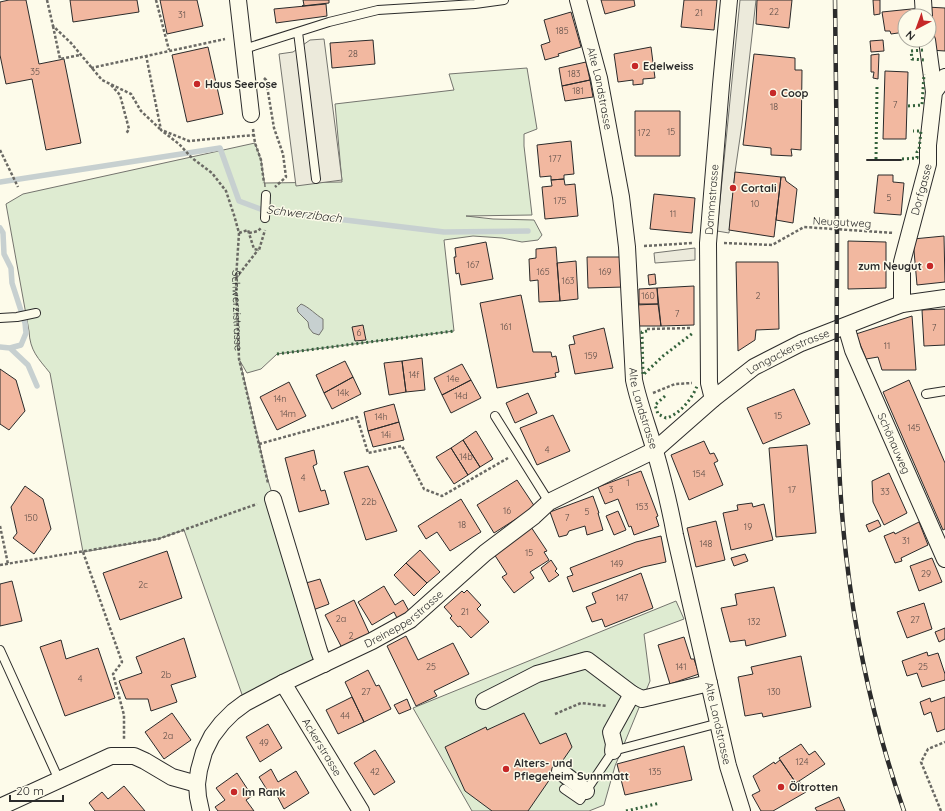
<svg xmlns="http://www.w3.org/2000/svg" width="945" height="811" font-family="Quicksand,sans-serif">
	<style>
		.green { fill: #deebd1; stroke: #74746e }
		.parking { fill: #eceadb; stroke: #74746e }
		.water { fill: #c7d0d0; stroke: #74746e }
		.lines { fill: none; stroke-linecap: round; stroke-linejoin: round }
		.stream { stroke: #c7d0d0; stroke-width: 5.5 }
		.building { fill: #f2b8a0; stroke: #2b2b2b }
		.lane-casing { stroke: #2b2b2b; stroke-width: 10 }
		.street-casing { stroke: #2b2b2b; stroke-width: 18 }
		.path { stroke: #6a6964; stroke-width: 2.5; stroke-dasharray: 3 2; stroke-linecap: butt }
		.lane { stroke: #fdfbea; stroke-width: 8 }
		.street { stroke: #fdfbea; stroke-width: 16 }
		.rail-casing { stroke: #2b2b2b; stroke-width: 4.5 }
		.rail { stroke: #fdfbea; stroke-width: 3; stroke-dasharray: 9; stroke-linecap: butt }
		.hedge { stroke: #34623c; stroke-width: 3; stroke-dasharray: 2 3; stroke-linecap: butt }
		.wall { stroke: #2b2b2b; stroke-width: 2 }
		.poi-dot { fill: #c62828; stroke: #fdfbea; stroke-width: 1.5 }
		.labels { text-anchor: middle; stroke-width: 3; stroke-linejoin: round; paint-order: stroke }
		.number-label { font-size: 9px; fill: #5d4e48 }
		.poi-label { font-size: 11px; font-weight: bold; fill: #2b2b2b; stroke: #fdfbea; text-anchor: start }
		.street-label { font-size: 11px; fill: #2b2b2b; stroke: #fdfbea }
		.water-label { font-size: 12px; font-style: italic; fill: #2b2b2b; stroke: #fdfbea }
	</style>
	<rect width="100%" height="100%" fill="#fdfbea"/>
	<path class="green" d="M527 68 537 129 524 134V146L532 215 466 216 493 219 534 220 542 235 538 240 522 242 502 238 473 236 444 240 454 331 277 354 261 369 247 373 240 361 267 477 324 664 245 703 184 530 158 539 83 552 50 373C38 358 30 351 29 331L6 204 23 194 255 143 261 160 265 187V183L342 182 335 104 454 90 449 74Z
		M676 601 684 619 644 634 650 681 615 766 604 805 589 811H472L413 708Z"/>
	<path class="parking" d="M740 0H756L742 124 735 172 729 233 717 231Z
		M324 39 342 180 296 186 279 54 293 52 310 40Z
		M695 248V260L655 263 654 253Z"/>
	<path class="water" d="M301 304C309 307 316 315 323 319V329L319 335 313 333 309 328 308 322 298 312 297 308Z"/>
	<g class="lines">
		<path class="stream" d="M0 182 220 148 239 201 263 210 444 232 528 231
			M0 228 3 233 4 254 11 268 12 283 25 323 26 333 21 345 10 348
			M0 347 10 348 28 365 37 386"/>
	</g>
	<path class="building" d="M9 0H26L39 64 64 59 81 143 46 150 32 79 6 84 0 55V2Z
		M70 0H137L139 12 73 22Z
		M160 0H197L203 26 167 34Z
		M303 0H329V3L302 6 304 5Z
		M601 0H634L635 6 605 14Z
		M684 0H717L714 30 681 27Z
		M757 0H792L789 28 756 24Z
		M873 0H880V14L874 15Z
		M326 4 327 16 276 23 274 9Z
		M926 7 945 8V51L930 50 931 26H929V16Z
		M921 8 922 16H905V32L891 34 890 31H885L882 12Z
		M571 12 581 47 558 54 559 56 545 60 541 45 550 42 544 20Z
		M373 40 375 64 332 68 330 43Z
		M883 40 884 51 871 52 870 41Z
		M208 47 223 114 187 122 172 55Z
		M651 47 655 78 643 79V84L633 85V80L618 82 614 54Z
		M754 54 795 58V70H802L801 150 791 149 792 156 771 155V148L743 145Z
		M879 54 878 79 873 78 874 72H871V55Z
		M586 62 590 80 562 86 559 68Z
		M885 71 908 72 906 139H883Z
		M590 80 593 97 565 101 562 86Z
		M635 111H680V156H635Z
		M571 141 574 174 564 175V179L551 180V176L540 177 537 145Z
		M735 172 781 177 774 237 729 230Z
		M878 175H893V182L904 183 901 215 874 213Z
		M781 177H785L786 181 797 189 793 223 776 220Z
		M564 179 565 185 575 184 578 216 545 219 542 187 552 186 551 180Z
		M654 194 695 198 692 233 650 229Z
		M944 236 945 282 917 285 913 239Z
		M848 241 886 242V288L848 289Z
		M486 242 493 279 461 285 459 273 456 274 454 257H456L455 248Z
		M556 247 560 301 539 302 538 280 530 281 529 259 536 258V249Z
		M587 257H623L624 287 588 288Z
		M576 261 578 299 560 301 557 263Z
		M736 262H778L779 329 756 330 755 340 738 351Z
		M655 274 656 284 649 285 648 275Z
		M694 286V325L661 326 657 288Z
		M657 288 658 304H639V289Z
		M521 295 533 352H551L552 357 556 356 559 372 555 373 556 377 497 388 480 303Z
		M658 304 661 326H638L636 305Z
		M945 309V345L924 346 922 310Z
		M912 316 916 370H882L878 357 866 359 856 334Z
		M363 325 366 340 355 341 352 327Z
		M604 328 613 368 575 374 569 345 575 344 573 336Z
		M422 358 425 390 406 392 402 361Z
		M345 361 353 377 324 393 316 375Z
		M402 361 406 392 389 395 384 363Z
		M462 364 471 380 442 395 434 378Z
		M0 369 16 380 25 411 9 430 0 424Z
		M353 377 361 394 332 409 324 393Z
		M471 380 481 398 451 413 442 395Z
		M909 380 945 463V529L943 530 883 392Z
		M289 382 306 416 277 430 260 397Z
		M794 389 810 424 763 444 747 408Z
		M528 393 537 413 515 423 506 403Z
		M394 404 399 422 368 431 364 412Z
		M553 415 570 451 537 465 520 428Z
		M399 422 404 440 373 447 368 431Z
		M476 431 493 459 480 467 463 440Z
		M463 440 480 467 468 475 451 448Z
		M704 441 710 454 714 453 718 461 714 463 723 485 689 500 671 455Z
		M807 445 816 533 776 537 769 448Z
		M451 448 468 475 454 484 436 457Z
		M314 450 317 464 313 466 321 491 325 490 329 504 299 512 285 458Z
		M368 466 397 531 366 540 344 472Z
		M641 471 658 516 656 517 659 526 634 535 631 526 629 527 618 499 605 504 598 487Z
		M889 473 907 513 884 525 873 502 872 481Z
		M517 480 535 507 494 533 477 505Z
		M25 486 43 499 51 529 34 554 13 538 17 533 11 507Z
		M593 496 599 513H598L603 530 587 535 585 526 569 531 567 535 559 537 550 512Z
		M461 499 481 532 450 551 437 532 426 539 418 526Z
		M752 503 753 507 764 504 773 540 731 550 723 513 738 510 737 505Z
		M618 511 626 530 614 535 606 516Z
		M878 520 881 526 869 532 866 525Z
		M716 521 725 560 696 567 687 528Z
		M919 522 928 545 901 558 902 561 895 563 884 536 894 532 895 534Z
		M531 527 547 551 544 552 549 560 530 572 534 578 514 593 502 577 507 574 494 554Z
		M661 536 666 562 643 567 573 592 567 577 573 575 570 568 636 542Z
		M420 550 440 572 427 583 406 563Z
		M167 551 182 598 120 620 103 573Z
		M745 554 748 561 734 566 731 558Z
		M932 558 942 582 919 591 910 566Z
		M551 560 557 569 555 571 559 575 549 582 541 568Z
		M406 563 427 583 414 596 394 575Z
		M641 573 653 608 605 627 602 619 592 622 586 607 596 603 592 593Z
		M320 579 329 604 313 610 306 583Z
		M12 581 22 621 0 626V584Z
		M384 586 395 605 403 600 409 611 397 618 394 612 372 625 358 602Z
		M774 587 786 636 746 646 745 640 730 642 721 608 737 605 735 594Z
		M467 590 481 605 477 609 489 622 471 638 460 626 458 627 450 618 452 616 444 607 462 591 464 593Z
		M354 600 370 635 342 648 325 615Z
		M924 603 932 629 907 638 897 612Z
		M945 628V639L939 642 935 632Z
		M406 636 418 660 453 643 469 674 434 691 437 696 416 706 387 646Z
		M684 637 691 659H694L699 674 670 684 658 645Z
		M184 638 196 677 171 685 177 702 151 711 148 699H126L119 681 142 673 136 657Z
		M61 640 66 659 98 648 115 698 65 716 40 647Z
		M927 652 928 656 938 653 945 674V680L922 687 917 673 907 676 902 661Z
		M801 656 811 707 763 717 762 713 745 716 738 677 753 674 751 667Z
		M368 670 376 686 379 685 391 709 364 722 345 682Z
		M352 697 364 722 338 734 326 710Z
		M945 697V729L937 732 931 712 924 715 920 702 930 698 931 702Z
		M407 699 411 709 399 714 394 705Z
		M172 713 191 740 164 759 145 732Z
		M524 713 540 744 566 733 572 747 528 811H492L465 791 445 747 486 727 487 730Z
		M268 724 282 748 260 762 246 737Z
		M801 744 809 755 815 751 825 764 796 783 779 758Z
		M684 746 692 780 625 795 617 764Z
		M375 750 395 782 374 795 354 763Z
		M780 760 796 783 799 781 806 792 773 811H761L752 795 760 791 753 776 774 762 775 764Z
		M271 769 278 782 296 771 309 793 284 809 274 790 269 793 259 777Z
		M237 773 252 796 246 800 254 811H218L215 807 225 800 216 788Z
		M124 786 145 811H95L89 803 102 792 108 799Z
		M839 797 845 811H817L815 808Z"/>
	<g class="lines">
		<defs>
			<path id="lane" d="M298 32 316 179
				M244 49 329 22 378 10 475 4 504 0
				M265 218 266 195
				M0 318 17 317 36 313
				M926 394 945 391
				M495 416 549 502
				M0 650 59 780
				M564 789 580 800 613 751 719 723"/>
			<g id="street">
				<path d="M238 0 251 114"/>
				<path id="s2" d="M578 0 599 78 621 197 627 247 634 380C639 404 648 427 655 451 663 479 670 507 675 535L728 766 742 811"/>
				<path d="M923 0 924 16"/>
				<path d="M927 40 934 92"/>
				<path id="s3" d="M902 304V262L928 164V145L934 92 945 77"/>
				<path id="s4" d="M846 326 853 350 945 559"/>
				<path id="s5" d="M713 399 709 383 708 243 721 85 729 0"/>
				<path d="M273 499 319 651 324 664"/>
				<path id="s6" d="M283 683 361 811"/>
				<path d="M484 701 537 674 587 660 632 694"/>
				<path d="M613 751 614 744 611 732 632 694 642 699 709 683"/>
				<path d="M560 771 586 791"/>
				<path d="M0 807 111 756H134L145 761 172 777 197 784"/>
				<path id="s7" d="M201 811 198 797 197 784 199 770 204 752 212 736 222 723 233 712 245 703 283 683 372 641 410 620 485 553 534 516 549 502 655 450 713 399 754 367 801 343 878 313 902 304 945 298"/>
			</g>
		</defs>
		<use href="#lane" class="lane-casing"/>
		<use href="#street" class="street-casing"/>
		<g class="path">
			<path d="M47 0 53 26 71 43 102 80 131 94 141 111 160 129"/>
			<path d="M156 0 169 50"/>
			<path d="M53 26 60 59 80 55"/>
			<path id="s1" d="M146 55 161 130 179 144 192 158 212 173 226 191 234 215 239 233 236 279 239 359 268 483"/>
			<path d="M91 68 225 39"/>
			<path d="M264 78 266 80 274 128 283 154 286 177 275 187"/>
			<path d="M111 85 120 95 129 129 126 134"/>
			<path d="M253 129 255 143 261 160 264 183"/>
			<path d="M164 131 189 141 254 135"/>
			<path d="M0 150 18 187"/>
			<path d="M239 233 248 230 254 249 259 250 265 230"/>
			<path d="M249 233 258 231 261 228"/>
			<path d="M724 243 772 245 804 227 894 233"/>
			<path d="M644 246 693 243"/>
			<path d="M236 278 258 250"/>
			<path d="M647 329 692 328"/>
			<path d="M653 393 675 384 692 383"/>
			<path d="M259 444 357 417 368 453 402 446 424 489 442 496 508 458"/>
			<path d="M0 526 8 564"/>
			<path d="M83 552 122 662 113 674 124 715V740"/>
			<path d="M0 565 158 539 257 504"/>
			<path d="M555 714 581 703 607 706"/>
			<path d="M941 811 921 762 928 749 945 742"/>
		</g>
		<use href="#lane" class="lane"/>
		<use href="#street" class="street"/>
		<defs>
			<path id="rail" d="M835 0C836 79 837 159 837 238 837 344 834 450 846 555 856 642 875 728 904 811"/>
		</defs>
		<use href="#rail" class="rail-casing"/>
		<use href="#rail" class="rail"/>
		<path class="hedge" d="M923 50 911 51 912 59 924 60
			M908 106 922 105 924 74
			M876 159 877 85
			M902 159 917 158V152L919 150 921 131H913
			M647 331 642 332 643 375 663 356 693 333
			M277 354 454 331
			M665 396 655 405 658 414 666 418C679 415 692 399 697 386
			M626 811 660 803"/>
		<path class="wall" d="M867 160H901"/>
	</g>
	<g class="poi-dot">
		<circle cx="635" cy="66" r="4"/>
		<circle cx="197" cy="84" r="4"/>
		<circle cx="773" cy="93" r="4"/>
		<circle cx="733" cy="188" r="4"/>
		<circle cx="930" cy="266" r="4"/>
		<circle cx="506" cy="769" r="4"/>
		<circle cx="781" cy="787" r="4"/>
		<circle cx="234" cy="792" r="4"/>
	</g>
	<g class="labels">
		<g class="number-label">
			<text x="774" y="15">22</text>
			<text x="699" y="16">21</text>
			<text x="182" y="18">31</text>
			<text x="562" y="34">185</text>
			<text x="353" y="57">28</text>
			<text x="35" y="75">35</text>
			<text x="574" y="77">183</text>
			<text x="578" y="94">181</text>
			<text x="895" y="108">7</text>
			<text x="774" y="110">18</text>
			<text x="671" y="135">15</text>
			<text x="644" y="136">172</text>
			<text x="555" y="162">177</text>
			<text x="889" y="201">5</text>
			<text x="560" y="204">175</text>
			<text x="755" y="207">10</text>
			<text x="673" y="217">11</text>
			<text x="473" y="268">167</text>
			<text x="543" y="275">165</text>
			<text x="605" y="275">169</text>
			<text x="568" y="284">163</text>
			<text x="648" y="299">160</text>
			<text x="758" y="299">2</text>
			<text x="677" y="317">7</text>
			<text x="506" y="330">161</text>
			<text x="934" y="331">7</text>
			<text x="359" y="336">6</text>
			<text x="887" y="349">11</text>
			<text x="591" y="359">159</text>
			<text x="414" y="378">14f</text>
			<text x="453" y="382">14e</text>
			<text x="343" y="396">14k</text>
			<text x="461" y="399">14d</text>
			<text x="280" y="402">14n</text>
			<text x="288" y="417">14m</text>
			<text x="778" y="419">15</text>
			<text x="381" y="420">14h</text>
			<text x="914" y="431">145</text>
			<text x="386" y="438">14i</text>
			<text x="547" y="453">4</text>
			<text x="466" y="460">14b</text>
			<text x="699" y="477">154</text>
			<text x="303" y="481">4</text>
			<text x="628" y="486">1</text>
			<text x="611" y="493">3</text>
			<text x="792" y="493">17</text>
			<text x="885" y="495">33</text>
			<text x="369" y="505">22b</text>
			<text x="642" y="510">153</text>
			<text x="507" y="514">16</text>
			<text x="587" y="515">5</text>
			<text x="31" y="521">150</text>
			<text x="567" y="521">7</text>
			<text x="462" y="528">18</text>
			<text x="748" y="530">19</text>
			<text x="906" y="544">31</text>
			<text x="706" y="547">148</text>
			<text x="529" y="556">15</text>
			<text x="617" y="567">149</text>
			<text x="926" y="577">29</text>
			<text x="143" y="588">2c</text>
			<text x="622" y="601">147</text>
			<text x="465" y="615">21</text>
			<text x="341" y="622">2a</text>
			<text x="915" y="623">27</text>
			<text x="754" y="625">132</text>
			<text x="351" y="639">2</text>
			<text x="431" y="670">25</text>
			<text x="681" y="670">141</text>
			<text x="923" y="670">25</text>
			<text x="166" y="678">2b</text>
			<text x="80" y="682">4</text>
			<text x="366" y="695">27</text>
			<text x="774" y="695">130</text>
			<text x="345" y="719">44</text>
			<text x="168" y="739">2a</text>
			<text x="264" y="746">49</text>
			<text x="802" y="765">124</text>
			<text x="375" y="775">42</text>
			<text x="655" y="775">135</text>
		</g>
		<g class="poi-label">
			<text x="643" y="70">Edelweiss</text>
			<text x="205" y="88">Haus Seerose</text>
			<text x="781" y="97">Coop</text>
			<text x="741" y="192">Cortali</text>
			<text x="922" y="270" text-anchor="end">zum Neugut</text>
			<text x="514" y="767">Alters- und<tspan x="514" dy="13">Pflegeheim Sunnmatt</tspan></text>
			<text x="789" y="791">Öltrotten</text>
			<text x="242" y="796">Im Rank</text>
		</g>
		<g class="street-label">
			<text dy="4" stroke="none"><textPath href="#s2" startOffset="91">Alte Landstrasse</textPath></text>
			<text dy="4" stroke="none"><textPath href="#s3" startOffset="117">Dorfgasse</textPath></text>
			<text dy="4" stroke="none"><textPath href="#s5" startOffset="200">Dammstrasse</textPath></text>
			<text transform="translate(842 222) rotate(3)" y="4">Neugutweg</text>
			<text dy="4" stroke="none"><textPath href="#s1" startOffset="288">Schwerzistrasse</textPath></text>
			<text dy="4" stroke="none"><textPath href="#s7" startOffset="777">Langackerstrasse</textPath></text>
			<text dy="4" stroke="none"><textPath href="#s2" startOffset="415">Alte Landstrasse</textPath></text>
			<text dy="4" stroke="none"><textPath href="#s4" startOffset="127">Schönauweg</textPath></text>
			<text dy="4" stroke="none"><textPath href="#s7" startOffset="305">Dreinepperstrasse</textPath></text>
			<text dy="4" stroke="none"><textPath href="#s2" startOffset="739">Alte Landstrasse</textPath></text>
			<text dy="4" stroke="none"><textPath href="#s6" startOffset="75">Ackerstrasse</textPath></text>
		</g>
		<g class="water-label">
			<text transform="translate(304 214) rotate(7)" y="4">Schwerzibach</text>
		</g>
	</g>
	<g transform="translate(917 28) rotate(221)"><circle r="19" fill="#fdfbea" stroke="#a9a89e"/>
	<path d="M0-3L7 15L0 10L-7 15Z" fill="#c62828"/>
	<text y="-6" font-size="11" font-weight="bold" text-anchor="middle" fill="#2b2b2b">N</text>
	</g>
	<path d="M10 795v6h53v-6" fill="none" stroke="#2b2b2b" stroke-width="2"/>
	<text x="16" y="795" font-size="12" fill="#2b2b2b" stroke="#fdfbea" stroke-width="3" paint-order="stroke">20 m</text>
</svg>
